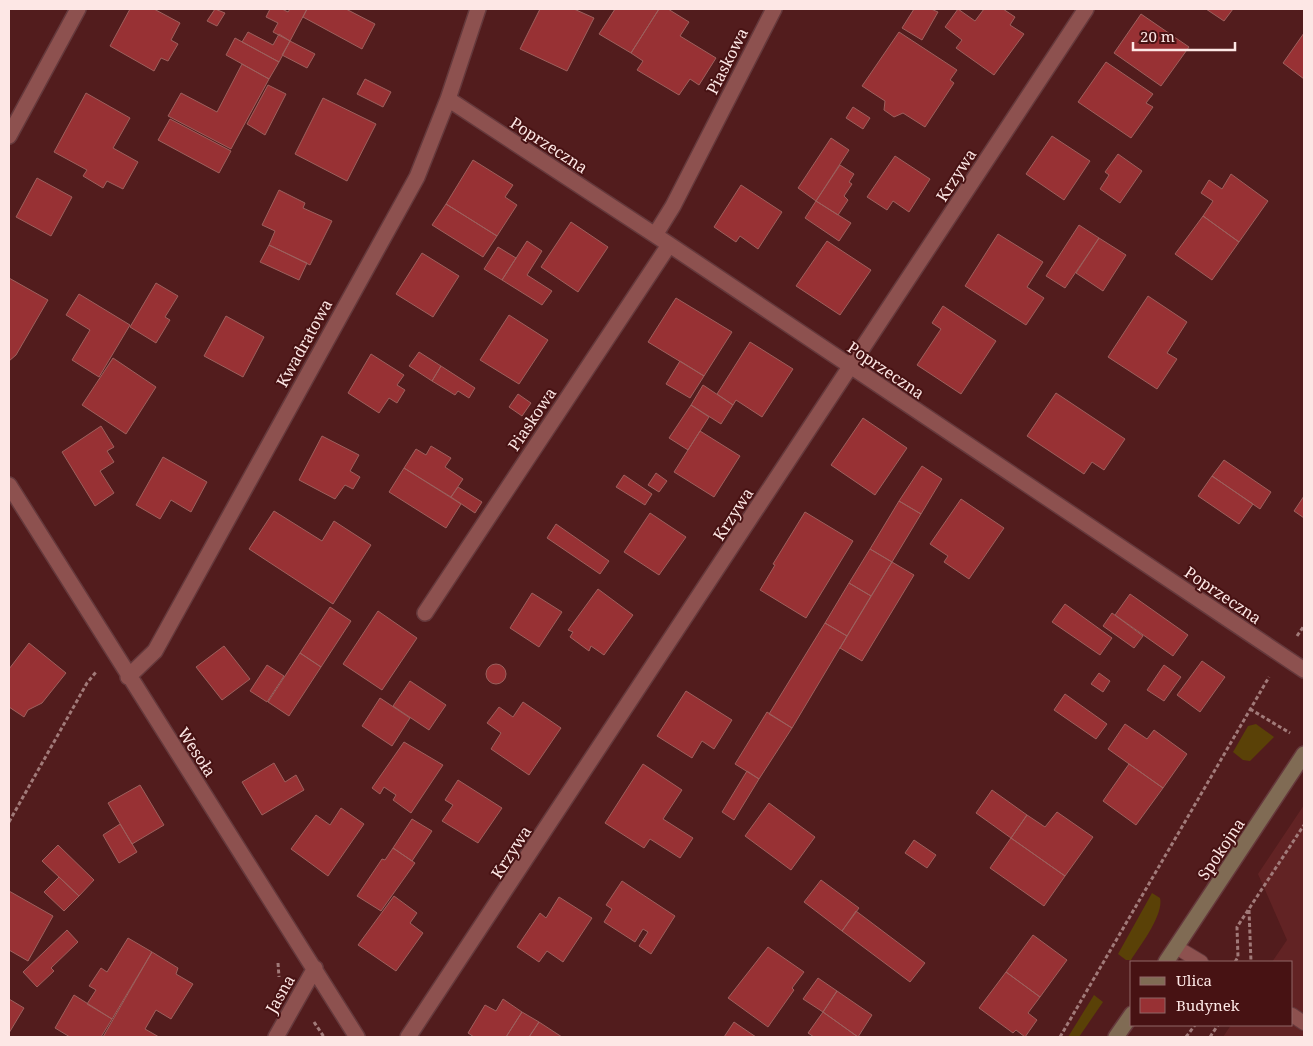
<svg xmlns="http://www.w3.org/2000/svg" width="1313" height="1046" font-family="'Noto Serif',serif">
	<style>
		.built { fill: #622324 }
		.green { fill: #5a4107 }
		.building { fill: #983134; stroke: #9d605d }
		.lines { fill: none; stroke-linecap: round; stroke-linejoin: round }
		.lane-casing { stroke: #65393c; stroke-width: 16 }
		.street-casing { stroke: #65393c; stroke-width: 18 }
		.secondary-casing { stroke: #65393c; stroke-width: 18 }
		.path { stroke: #a17a79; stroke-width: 3; stroke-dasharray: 4 2.5; stroke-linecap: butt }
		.lane { stroke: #8d514f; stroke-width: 14 }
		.street { stroke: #8d514f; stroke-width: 15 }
		.secondary { stroke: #806b54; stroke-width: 15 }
		.labels { text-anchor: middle; stroke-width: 4; stroke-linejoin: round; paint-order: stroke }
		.street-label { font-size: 16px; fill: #fde7e5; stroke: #471213 }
	</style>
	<rect width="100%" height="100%" fill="#521c1d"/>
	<path class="built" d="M1304 805V1037H1223L1231 1025H1292V962H1272L1287 940 1258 874Z"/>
	<path class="green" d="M1256 724 1274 737 1250 761 1243 760 1233 752 1248 726Z
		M1152 893 1160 898C1164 915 1140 946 1131 960H1126L1118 954Z
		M1094 995 1103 1002 1079 1037H1068Z"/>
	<path class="building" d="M130 9H154L180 23 171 40 178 44 168 61 161 58 154 71 110 46Z
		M215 9 225 13 217 26 207 21Z
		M270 9H282L288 12 290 9H307L290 41 273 32 278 23 266 17Z
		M307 9H346L375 24 362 49 303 17Z
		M540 9H574L594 18 567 71 520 49Z
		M615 9H659L631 53 599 34Z
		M659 9H668L689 22 680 36 716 58 699 85 690 79 679 95 637 70 643 61 631 53Z
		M914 9H931L938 12 922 40 902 28Z
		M958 9 975 21 984 9H1003L1015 17 1010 25 1024 34 994 75 956 48 962 40 945 27Z
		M1206 9H1233L1224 21Z
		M1141 14 1189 47 1161 86 1114 53Z
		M248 32 273 45 279 34 290 41 279 62 242 42Z
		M899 32 957 70 950 80 954 83 925 127 903 113 894 117 884 110 885 101 862 86Z
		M1304 33V79L1283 63Z
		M235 38 279 62 269 79 226 55Z
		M290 41 315 54 307 68 282 55Z
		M1106 62 1153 94 1146 103 1153 107 1131 138 1078 102Z
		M242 64 269 79 231 149 168 116 181 93 217 112Z
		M365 79 391 92 383 107 357 94Z
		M268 85 286 94 265 135 247 124Z
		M86 93 130 118 113 148 138 162 123 189 107 181 103 188 83 176 87 170 54 152Z
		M323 98 376 124 347 181 295 154Z
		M853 107 870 118 863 129 846 118Z
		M170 119 231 151 219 173 158 140Z
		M1052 136 1090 161 1064 200 1026 174Z
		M831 138 849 150 816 201 798 188Z
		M1118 154 1142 171 1120 203 1100 189 1109 175 1105 172Z
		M895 156 930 179 909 212 893 201 887 210 867 197Z
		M473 160 513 185 505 197 517 205 497 236 446 204Z
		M840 165 854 174 849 182 852 184 844 196 848 200 838 215 816 201Z
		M1231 174 1268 201 1239 242 1203 216 1213 201 1201 193 1209 180 1222 189Z
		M37 178 72 197 51 236 16 217Z
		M741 185 782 212 758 249 740 236 736 242 714 227Z
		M279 190 305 203 303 208 332 221 310 265 269 245 275 231 262 225Z
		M816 201 851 223 839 241 805 218Z
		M446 204 497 236 483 257 432 225Z
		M1203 216 1239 242 1212 280 1175 254Z
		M571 222 608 247 578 292 541 267Z
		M1079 225 1099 238 1065 288 1046 276Z
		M998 234 1043 262 1027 287 1044 298 1026 325 965 286Z
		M1099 238 1126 255 1103 291 1076 273Z
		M527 241 542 251 527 275 552 291 542 305 502 280Z
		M827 241 871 270 840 315 796 286Z
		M269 245 307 263 299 280 260 262Z
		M498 247 516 258 502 280 484 269Z
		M422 253 459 276 433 317 396 294Z
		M9 278 48 300 16 355 9 361Z
		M156 283 178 296 165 317 170 320 156 343 130 327Z
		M79 294 130 325 99 377 72 360 90 330 66 315Z
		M1148 296 1187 322 1167 353 1177 359 1157 389 1108 357Z
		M676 298 732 332 704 376 648 342Z
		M943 306 996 341 961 394 917 365 941 329 932 323Z
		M509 315 548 340 519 384 480 360Z
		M226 316 264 337 243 377 204 356Z
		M750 342 793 369 762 417 736 400 733 405 717 394Z
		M419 352 441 366 432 381 409 366Z
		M371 354 404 375 397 385 405 390 397 403 389 398 379 413 348 393Z
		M113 358 156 387 126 434 82 405Z
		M680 361 704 376 690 398 666 384Z
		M441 366 475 388 469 398 458 391 455 395 432 381Z
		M703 385 733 405 721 424 691 405Z
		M1056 393 1125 439 1104 470 1092 462 1084 474 1027 436Z
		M518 394 531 403 522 416 509 407Z
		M691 405 709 417 688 450 669 438Z
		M863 418 907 448 875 495 831 465Z
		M101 426 114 447 107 451 114 462 100 471 114 493 95 506 62 452Z
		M700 431 740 456 714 497 674 472Z
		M322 436 359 455 350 471 360 477 353 489 345 485 335 499 299 480Z
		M431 446 451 458 445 467 463 479 451 497 404 468 416 449 426 455Z
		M163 457 207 482 191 512 171 500 160 519 136 505Z
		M1224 460 1271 492 1260 509 1212 476Z
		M922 466 942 479 921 514 899 501Z
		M404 468 461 504 446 528 389 492Z
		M656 473 667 481 659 492 648 485Z
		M624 475 652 494 645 505 616 487Z
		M1212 476 1253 504 1239 524 1198 496Z
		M458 487 482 502 475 513 451 497Z
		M1304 496V518L1294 511Z
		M961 499 1004 528 969 579 944 562 948 556 930 544Z
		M899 501 921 514 892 562 870 549Z
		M274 511 322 541 334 521 371 545 333 604 249 549Z
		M805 512 853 541 806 618 760 590 775 565 773 564Z
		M650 513 686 537 659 575 624 552Z
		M556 524 609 561 600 574 547 538Z
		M870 549 892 562 871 596 849 583Z
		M892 562 914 575 862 661 840 648Z
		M849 583 871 596 847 636 825 623Z
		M598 589 633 615 604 655 591 646 589 651 570 637 573 632 568 630Z
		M532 593 562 612 539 647 510 628Z
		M1130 594 1188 635 1173 656 1115 615Z
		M1065 604 1112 638 1100 655 1052 622Z
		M330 607 351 621 321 667 300 653Z
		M378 611 417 638 382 690 343 664Z
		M1112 613 1143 636 1134 648 1103 626Z
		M825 623 847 636 792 728 769 714Z
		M29 643 66 673 42 703 28 710 24 717 9 707V669Z
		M224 646 250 679 222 700 196 667Z
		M300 653 321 667 289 716 268 702Z
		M1202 661 1225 677 1200 712 1177 695Z
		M486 674a10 10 0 1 1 20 0a10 10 0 1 1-20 0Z
		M267 665 284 676 267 702 250 691Z
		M1164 665 1181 677 1164 701 1147 690Z
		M1099 673 1110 681 1103 692 1091 684Z
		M410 681 446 705 429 730 393 706Z
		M686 691 732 720 714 749 702 741 692 758 657 736Z
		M1065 694 1107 724 1096 739 1054 710Z
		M380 698 410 718 392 746 362 726Z
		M523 702 561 728 529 775 491 749 501 733 487 723 499 707 513 717Z
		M767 712 792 728 759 779 735 764Z
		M1125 724 1147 739 1154 730 1187 754 1163 788 1108 749Z
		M404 742 443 765 411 813 393 800 396 795 384 787 380 794 372 788Z
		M274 763 285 782 296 775 304 790 262 815 242 782Z
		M643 764 682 790 663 819 693 838 680 858 650 839 644 848 605 823Z
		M1129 764 1163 788 1136 825 1103 801Z
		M747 771 759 779 734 820 722 812Z
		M458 780 502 808 478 843 442 821 453 805 445 800Z
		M140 785 164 825 132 844 108 803Z
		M992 790 1027 815 1011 838 976 813Z
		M769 803 815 837 791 870 745 836Z
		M341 808 364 824 328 876 291 849 316 815 330 825Z
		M1057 812 1093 837 1065 876 1011 838 1027 815 1045 827Z
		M412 819 432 831 412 861 393 848Z
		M120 824 137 852 119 863 103 835Z
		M1011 838 1065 876 1044 906 990 868Z
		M914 840 936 855 927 868 905 853Z
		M58 845 94 880 79 896 42 861Z
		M393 848 415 863 381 911 357 896 382 859 385 860Z
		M59 877 79 896 64 911 44 892Z
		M821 880 859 908 842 931 804 902Z
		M622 881 675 916 651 954 639 946 648 932 643 929 635 942 604 922 612 909 606 905Z
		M9 891 53 916 28 961 9 950Z
		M394 896 417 913 410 923 423 933 396 971 358 945Z
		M559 897 592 918 563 962 547 951 539 962 517 947 540 913 546 918Z
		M856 911 925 963 910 982 842 931Z
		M67 930 78 942 51 968 54 971 37 987 23 972Z
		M1033 935 1067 960 1040 997 1006 972Z
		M128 938 152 952 112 1019 87 1004 96 990 89 986 101 968 107 972Z
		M768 947 804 972 792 988 794 990 768 1027 728 998Z
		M152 952 178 968 176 974 193 984 171 1019 156 1010 145 1029 159 1037H103Z
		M1006 972 1040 997 1028 1013 1037 1020 1025 1037 1016 1030 1013 1033 979 1008Z
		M818 978 837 991 823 1012 803 999Z
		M837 991 872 1015 858 1037 823 1012Z
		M74 995 112 1019 101 1037H70L55 1028Z
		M9 999 24 1008 9 1033Z
		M503 999 522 1012 506 1037H474L468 1033 485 1005 496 1011Z
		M522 1012 539 1022 529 1037H506Z
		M823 1012 858 1037H814L808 1033Z
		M539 1022 562 1037H529Z
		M734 1022 756 1037H724Z"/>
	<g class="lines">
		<defs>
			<path id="lane" d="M1176 947 1201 962
				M1292 1015 1304 1023"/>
			<path id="street" d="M448 99 655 235 1304 670
				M9 136 78 9
				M655 235 673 206 774 9
				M9 485 357 1037
				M425 613 669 245
				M128 677 155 651 417 177 448 99 478 9
				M276 1037 315 968
				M408 1037 1086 9"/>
			<path id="secondary" d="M1166 962 1304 754
				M1116 1037 1132 1014"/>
		</defs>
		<use href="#lane" class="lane-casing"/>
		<use href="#street" class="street-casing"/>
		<use href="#secondary" class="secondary-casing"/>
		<path class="path" d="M1297 636 1304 626
			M1250 709 1290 733
			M9 822 87 683 96 672
			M1249 910 1251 962
			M1235 962 1238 957 1237 927 1304 825
			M278 963 279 977
			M314 1022 324 1037
			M1060 1037 1269 677
			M1186 1037 1195 1025
			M1210 1037 1218 1025"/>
		<use href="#lane" class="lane"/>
		<use href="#street" class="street"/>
		<use href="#secondary" class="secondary"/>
	</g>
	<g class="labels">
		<g class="street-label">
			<text transform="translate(727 61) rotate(-63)" y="6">Piaskowa</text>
			<text transform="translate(549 145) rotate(33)" y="6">Poprzeczna</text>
			<text transform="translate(956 175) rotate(-57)" y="6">Krzywa</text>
			<text transform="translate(304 343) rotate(-61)" y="6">Kwadratowa</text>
			<text transform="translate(886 370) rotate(34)" y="6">Poprzeczna</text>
			<text transform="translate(532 419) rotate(-56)" y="6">Piaskowa</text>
			<text transform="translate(733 514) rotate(-57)" y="6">Krzywa</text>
			<text transform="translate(1223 595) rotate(34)" y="6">Poprzeczna</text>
			<text transform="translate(197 752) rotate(57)" y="6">Wesoła</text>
			<text transform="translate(1221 849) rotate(-56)" y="6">Spokojna</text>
			<text transform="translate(511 852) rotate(-57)" y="6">Krzywa</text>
			<text transform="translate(280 994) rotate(-60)" y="6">Jasna</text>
		</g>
	</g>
	<rect width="1313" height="1046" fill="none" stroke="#fde7e5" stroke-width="20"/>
	<rect x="1130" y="961" width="162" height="65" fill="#471213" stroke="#906767"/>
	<rect x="1140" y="977" width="25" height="8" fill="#806b54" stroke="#906767"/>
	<text x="1176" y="986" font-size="15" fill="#fde7e5">Ulica</text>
	<rect x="1140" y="998" width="25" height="15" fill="#983134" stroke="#906767"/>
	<text x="1176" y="1011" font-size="15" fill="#fde7e5">Budynek</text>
	<path d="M1133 42v8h102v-8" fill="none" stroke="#fde7e5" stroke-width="2.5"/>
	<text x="1140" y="42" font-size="15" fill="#fde7e5" stroke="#471213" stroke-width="4" paint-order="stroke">20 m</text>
</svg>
